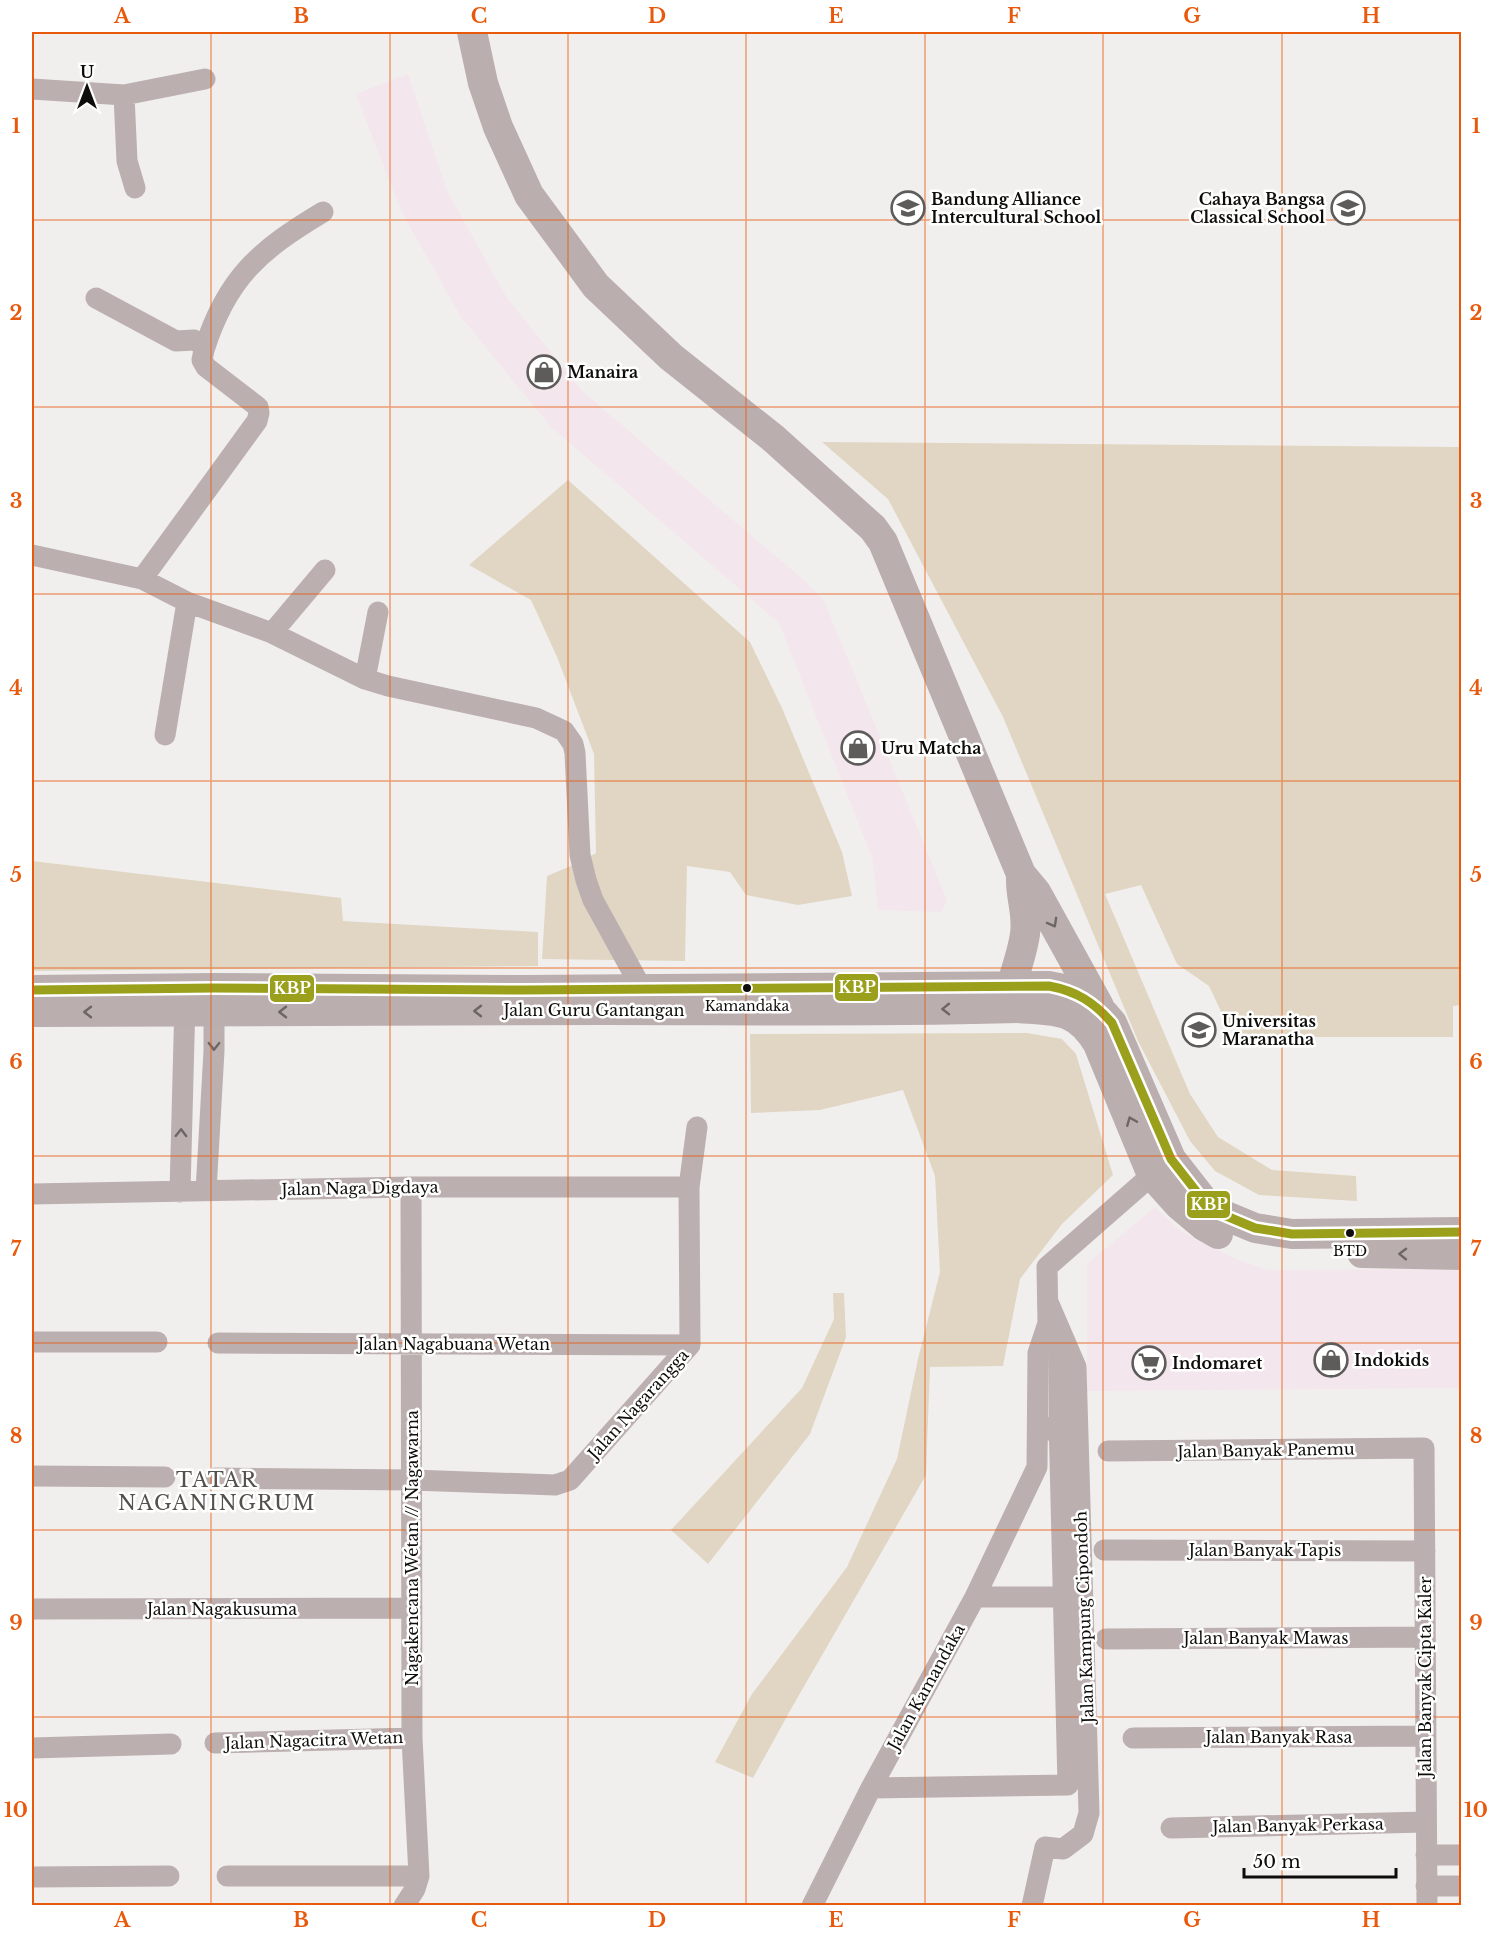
<svg xmlns="http://www.w3.org/2000/svg" width="1493" height="1937" font-family="'Libre Baskerville',serif">
	<style>
		.commercial { fill: #f3e6ec }
		.green { fill: #e0d6c3 }
		.lines { fill: none; stroke-linecap: round; stroke-linejoin: round }
		.street { stroke: #bcafb0; stroke-width: 21 }
		.secondary { stroke: #baaeae; stroke-width: 30 }
		.bus-1-casing { stroke: #fff; stroke-width: 14 }
		.bus-1 { stroke: #9ba01c; stroke-width: 9 }
		.oneway { stroke: #6d6665 }
		.oneway2 { stroke: #6e6666 }
		.grid { fill: none; stroke: #e8590c; stroke-width: 1.5; stroke-opacity: 0.55 }
		.bus-dot { fill: #0e0d0b; stroke: #fff; stroke-width: 2 }
		.labels { text-anchor: middle; stroke-width: 5; stroke-linejoin: round; paint-order: stroke }
		.bus-label { font-size: 14px; fill: #0e0d0b; stroke: #fff }
		.poi-label { font-size: 16px; font-weight: bold; fill: #0e0d0b; stroke: #fff; text-anchor: start }
		.street-label { font-size: 16px; fill: #0e0d0b; stroke: #fff }
		.quarter-label { font-size: 20px; letter-spacing: 1.5px; fill: #54514d; stroke: #fff }
		.line-badge { stroke: #fff; stroke-width: 2 }
		.badge-label { font-size: 16px; text-anchor: middle; font-weight: bold; fill: #fff }
		.neatline { fill: none; stroke: #e8590c; stroke-width: 2 }
		.grid-label { font-size: 20px; text-anchor: middle; font-weight: bold; fill: #e8590c }
	</style>
	<rect width="100%" height="100%" fill="#f1efed"/>
	<path class="commercial" d="M408 74 448 193 507 298 582 391 806 582 824 601 947 900 941 912 878 910 872 857 779 623 551 427 461 317 401 211 356 94Z
		M1155 1207 1179 1230 1236 1259 1268 1270 1461 1269V1388L1087 1391V1264Z"/>
	<path class="green" d="M822 442 1461 447 1462 1005 1453 1006V1037H1245L1225 1020 1209 986 1177 964 1141 885 1105 894 1190 1094 1218 1137 1272 1170 1356 1176 1357 1201 1259 1195 1215 1171 1190 1141 1138 1041 1003 717 888 499Z
		M568 480 750 642 782 708 842 852 852 896 798 905 746 895 730 872 687 866 685 961 542 959 547 876 580 862 596 853 594 754 557 657 531 600 469 565Z
		M32 861 341 898 343 921 538 932V966L32 971Z
		M1027 1033 1062 1039 1076 1054 1113 1175 1062 1224 1020 1279 1003 1366 930 1367 926 1475 791 1709 753 1778 715 1762 752 1694 847 1567 897 1459 918 1359 940 1272 935 1176 903 1090 820 1110 751 1113 750 1034Z
		M833 1293H844L846 1337 810 1434 708 1564 671 1530 802 1388 834 1319Z"/>
	<g class="lines">
		<path class="street" d="M32 89 124 95 205 79
			M124 95 127 161 135 188
			M96 298 176 341 194 340 201 344 204 350 202 360 206 367 258 407 259 413 257 421 142 579
			M204 350C227 277 260 250 323 212
			M32 555 142 579 187 602 272 633 365 679 388 686 536 718 564 731 573 744 575 753 580 855 586 880 593 900 642 989
			M272 633 325 570
			M365 679 378 612
			M165 735 187 602
			M206 1191 214 1051V1000
			M180 1192 185 1001
			M32 1194 411 1187H689
			M32 1342H157
			M218 1343 690 1345
			M1053 1431 1059 1419V1353L1048 1323 1047 1267 1152 1175
			M1108 1451 1424 1448 1427 1906
			M32 1476 165 1477
			M215 1478 412 1480 555 1485 570 1480 690 1345 689 1187 697 1127
			M1104 1550 1425 1551
			M975 1597H1064
			M32 1609 412 1608
			M1106 1639 1425 1637
			M1133 1738 1426 1736
			M215 1743 412 1738
			M32 1748 171 1744
			M871 1788 1068 1785 1059 1419
			M1171 1828 1426 1822
			M1426 1855H1462
			M227 1876H419
			M32 1877 169 1876
			M1426 1886H1462
			M404 1906 415 1889 419 1876 412 1738 411 1187
			M812 1906 871 1788 975 1597 1037 1467 1038 1353 1048 1323
			M1032 1906 1045 1847 1063 1849 1083 1834 1089 1813 1076 1367 1048 1302"/>
		<path class="secondary" d="M472 32 483 83 498 127 529 195 596 286 671 357 773 438 873 528 883 542 1021 874 1036 892 1099 1006
			M32 990 214 988 524 990 1049 986C1079 991 1093 999 1112 1023L1171 1159 1203 1200 1219 1213 1255 1228 1292 1234 1462 1232
			M1006 1003C1012 981 1022 956 1025 934 1028 914 1020 896 1021 877
			M32 1012C223 1013 415 1011 607 1010 744 1010 881 1012 1018 1008 1057 1011 1077 1008 1098 1044L1152 1175 1179 1205 1204 1226 1218 1234
			M1362 1253 1462 1255"/>
		<defs>
			<path id="bus-1" d="M32 990 214 988 524 990 1049 986C1076 991 1094 1002 1112 1023L1171 1159 1203 1200 1219 1213 1255 1228 1292 1234 1462 1232"/>
		</defs>
		<use href="#bus-1" class="bus-1-casing"/>
		<use href="#bus-1" class="bus-1"/>
	</g>
	<defs><path id="oneway-chevron" d="M-2-3.5L2.5 0L-2 3.5" fill="none" stroke-width="1.6" stroke-linecap="round" stroke-linejoin="round" transform="scale(1.5)"/></defs>
	<g class="oneway">
		<use href="#oneway-chevron" transform="translate(1053 923) rotate(61)"/>
		<use href="#oneway-chevron" transform="translate(946 1009) rotate(179)"/>
		<use href="#oneway-chevron" transform="translate(478 1011) rotate(180)"/>
		<use href="#oneway-chevron" transform="translate(88 1012) rotate(-180)"/>
		<use href="#oneway-chevron" transform="translate(283 1012) rotate(180)"/>
		<use href="#oneway-chevron" transform="translate(1131 1121) rotate(-112)"/>
		<use href="#oneway-chevron" transform="translate(1403 1254) rotate(-179)"/>
	</g>
	<g class="oneway2">
		<use href="#oneway-chevron" transform="translate(214 1046) rotate(91)"/>
		<use href="#oneway-chevron" transform="translate(181 1133) rotate(-89)"/>
	</g>
	<path class="grid" d="M211 32V1906M390 32V1906M568 32V1906M746 32V1906M925 32V1906M1103 32V1906M1282 32V1906M32 220H1462M32 407H1462M32 594H1462M32 781H1462M32 968H1462M32 1156H1462M32 1343H1462M32 1530H1462M32 1717H1462"/>
	<defs>
		<symbol id="school-ring" viewBox="-11 -11 22 22"><circle r="9.5" fill="#fff" stroke="#5d5c5a" stroke-width="1.5"/><path d="M0-5L7-2L0 1L-7-2ZM-4 1L0 2.5L4 1V4Q0 6-4 4Z" fill="#5d5c5a"/></symbol>
		<symbol id="shop-ring" viewBox="-11 -11 22 22"><circle r="9.5" fill="#fff" stroke="#5d5c5a" stroke-width="1.5"/><path d="M-5-2.5h2.3a2.7 3.5 0 0 1 5.4 0H5L5.5 6h-11ZM-1.5-2.5h3a1.5 2.3 0 0 0-3 0Z" fill="#5d5c5a"/></symbol>
		<symbol id="university-ring" viewBox="-11 -11 22 22"><circle r="9.5" fill="#fff" stroke="#5d5c5a" stroke-width="1.5"/><path d="M0-5L7-2L0 1L-7-2ZM-4 1L0 2.5L4 1V4Q0 6-4 4Z" fill="#5d5c5a"/></symbol>
		<symbol id="supermarket-ring" viewBox="-11 -11 22 22"><circle r="9.5" fill="#fff" stroke="#5d5c5a" stroke-width="1.5"/><path d="M-6-5.5h2.5l.6 2H6L4.5 2H-2.5L-4.4-4H-6ZM-1.5 3.2a1.3 1.3 0 1 0 .1 0ZM3 3.2a1.3 1.3 0 1 0 .1 0Z" fill="#5d5c5a"/></symbol>
	</defs>
	<g fill-rule="evenodd">
		<use href="#school-ring" x="889" y="189" width="38" height="38"/>
		<use href="#school-ring" x="1329" y="189" width="38" height="38"/>
		<use href="#shop-ring" x="525" y="353" width="38" height="38"/>
		<use href="#shop-ring" x="839" y="729" width="38" height="38"/>
		<use href="#university-ring" x="1180" y="1011" width="38" height="38"/>
		<use href="#shop-ring" x="1312" y="1341" width="38" height="38"/>
		<use href="#supermarket-ring" x="1130" y="1344" width="38" height="38"/>
	</g>
	<g class="bus-dot">
		<circle cx="747" cy="988" r="5"/>
		<circle cx="1350" cy="1233" r="5"/>
	</g>
	<g class="labels">
		<g class="bus-label">
			<text x="747" y="1011">Kamandaka</text>
			<text x="1350" y="1256">BTD</text>
		</g>
		<g class="poi-label">
			<text x="931" y="205">Bandung Alliance<tspan x="931" dy="18">Intercultural School</tspan></text>
			<text x="1325" y="205" text-anchor="end">Cahaya Bangsa<tspan x="1325" dy="18">Classical School</tspan></text>
			<text x="567" y="378">Manaira</text>
			<text x="881" y="754">Uru Matcha</text>
			<text x="1222" y="1027">Universitas<tspan x="1222" dy="18">Maranatha</tspan></text>
			<text x="1354" y="1366">Indokids</text>
			<text x="1172" y="1369">Indomaret</text>
		</g>
		<g class="street-label">
			<text x="594" y="1016">Jalan Guru Gantangan</text>
			<text transform="translate(360 1188) rotate(-1)" y="6">Jalan Naga Digdaya</text>
			<text x="454" y="1350">Jalan Nagabuana Wetan</text>
			<text transform="translate(638 1404) rotate(-48)" y="6">Jalan Nagarangga</text>
			<text transform="translate(1266 1450) rotate(-1)" y="6">Jalan Banyak Panemu</text>
			<text transform="translate(412 1548) rotate(-90)" y="6">Nagakencana Wétan // Nagawarna</text>
			<text x="1265" y="1556">Jalan Banyak Tapis</text>
			<text x="222" y="1615">Jalan Nagakusuma</text>
			<text transform="translate(1084 1617) rotate(-92)" y="6">Jalan Kampung Cipondoh</text>
			<text x="1266" y="1644">Jalan Banyak Mawas</text>
			<text transform="translate(1425 1677) rotate(-90)" y="6">Jalan Banyak Cipta Kaler</text>
			<text transform="translate(926 1687) rotate(-61)" y="6">Jalan Kamandaka</text>
			<text x="1279" y="1743">Jalan Banyak Rasa</text>
			<text transform="translate(314 1740) rotate(-2)" y="6">Jalan Nagacitra Wetan</text>
			<text transform="translate(1298 1825) rotate(-1)" y="6">Jalan Banyak Perkasa</text>
		</g>
		<g class="quarter-label">
			<text x="217" y="1487">TATAR<tspan x="217" dy="23">NAGANINGRUM</tspan></text>
		</g>
	</g>
	<g class="line-badge">
		<rect x="834" y="973" width="45" height="29" rx="6" fill="#9ba01c"/>
		<rect x="269" y="974" width="46" height="29" rx="6" fill="#9ba01c"/>
		<rect x="1186" y="1190" width="45" height="29" rx="6" fill="#9ba01c"/>
	</g>
	<g class="badge-label">
		<text x="857" y="993">KBP</text>
		<text x="292" y="994">KBP</text>
		<text x="1209" y="1210">KBP</text>
	</g>
	<rect width="1493" height="1937" fill="none" stroke="#ffffff" stroke-width="66"/>
	<g transform="translate(87 87)" stroke="#ffffff" stroke-width="4.5" paint-order="stroke">
	<path d="M0-4.5L10 22L0 15L-10 22Z" fill="#0e0d0b"/>
	<text y="-9" font-size="16" font-weight="bold" text-anchor="middle" fill="#0e0d0b">U</text>
	</g>
	<path d="M1244 1868v9h152v-9" fill="none" stroke="#0e0d0b" stroke-width="3"/>
	<text x="1253" y="1868" font-size="18" fill="#0e0d0b" stroke="#ffffff" stroke-width="4.5" paint-order="stroke">50 m</text>
	<rect x="33" y="33" width="1427" height="1871" class="neatline"/>
	<g class="grid-label">
		<text x="122" y="23">A</text>
		<text x="301" y="23">B</text>
		<text x="479" y="23">C</text>
		<text x="657" y="23">D</text>
		<text x="836" y="23">E</text>
		<text x="1014" y="23">F</text>
		<text x="1192" y="23">G</text>
		<text x="1371" y="23">H</text>
		<text x="16" y="133">1</text>
		<text x="1476" y="133">1</text>
		<text x="16" y="320">2</text>
		<text x="1476" y="320">2</text>
		<text x="16" y="508">3</text>
		<text x="1476" y="508">3</text>
		<text x="16" y="695">4</text>
		<text x="1476" y="695">4</text>
		<text x="16" y="882">5</text>
		<text x="1476" y="882">5</text>
		<text x="16" y="1069">6</text>
		<text x="1476" y="1069">6</text>
		<text x="16" y="1256">7</text>
		<text x="1476" y="1256">7</text>
		<text x="16" y="1443">8</text>
		<text x="1476" y="1443">8</text>
		<text x="16" y="1630">9</text>
		<text x="1476" y="1630">9</text>
		<text x="16" y="1817">10</text>
		<text x="1476" y="1817">10</text>
		<text x="122" y="1927">A</text>
		<text x="301" y="1927">B</text>
		<text x="479" y="1927">C</text>
		<text x="657" y="1927">D</text>
		<text x="836" y="1927">E</text>
		<text x="1014" y="1927">F</text>
		<text x="1192" y="1927">G</text>
		<text x="1371" y="1927">H</text>
	</g>
</svg>
